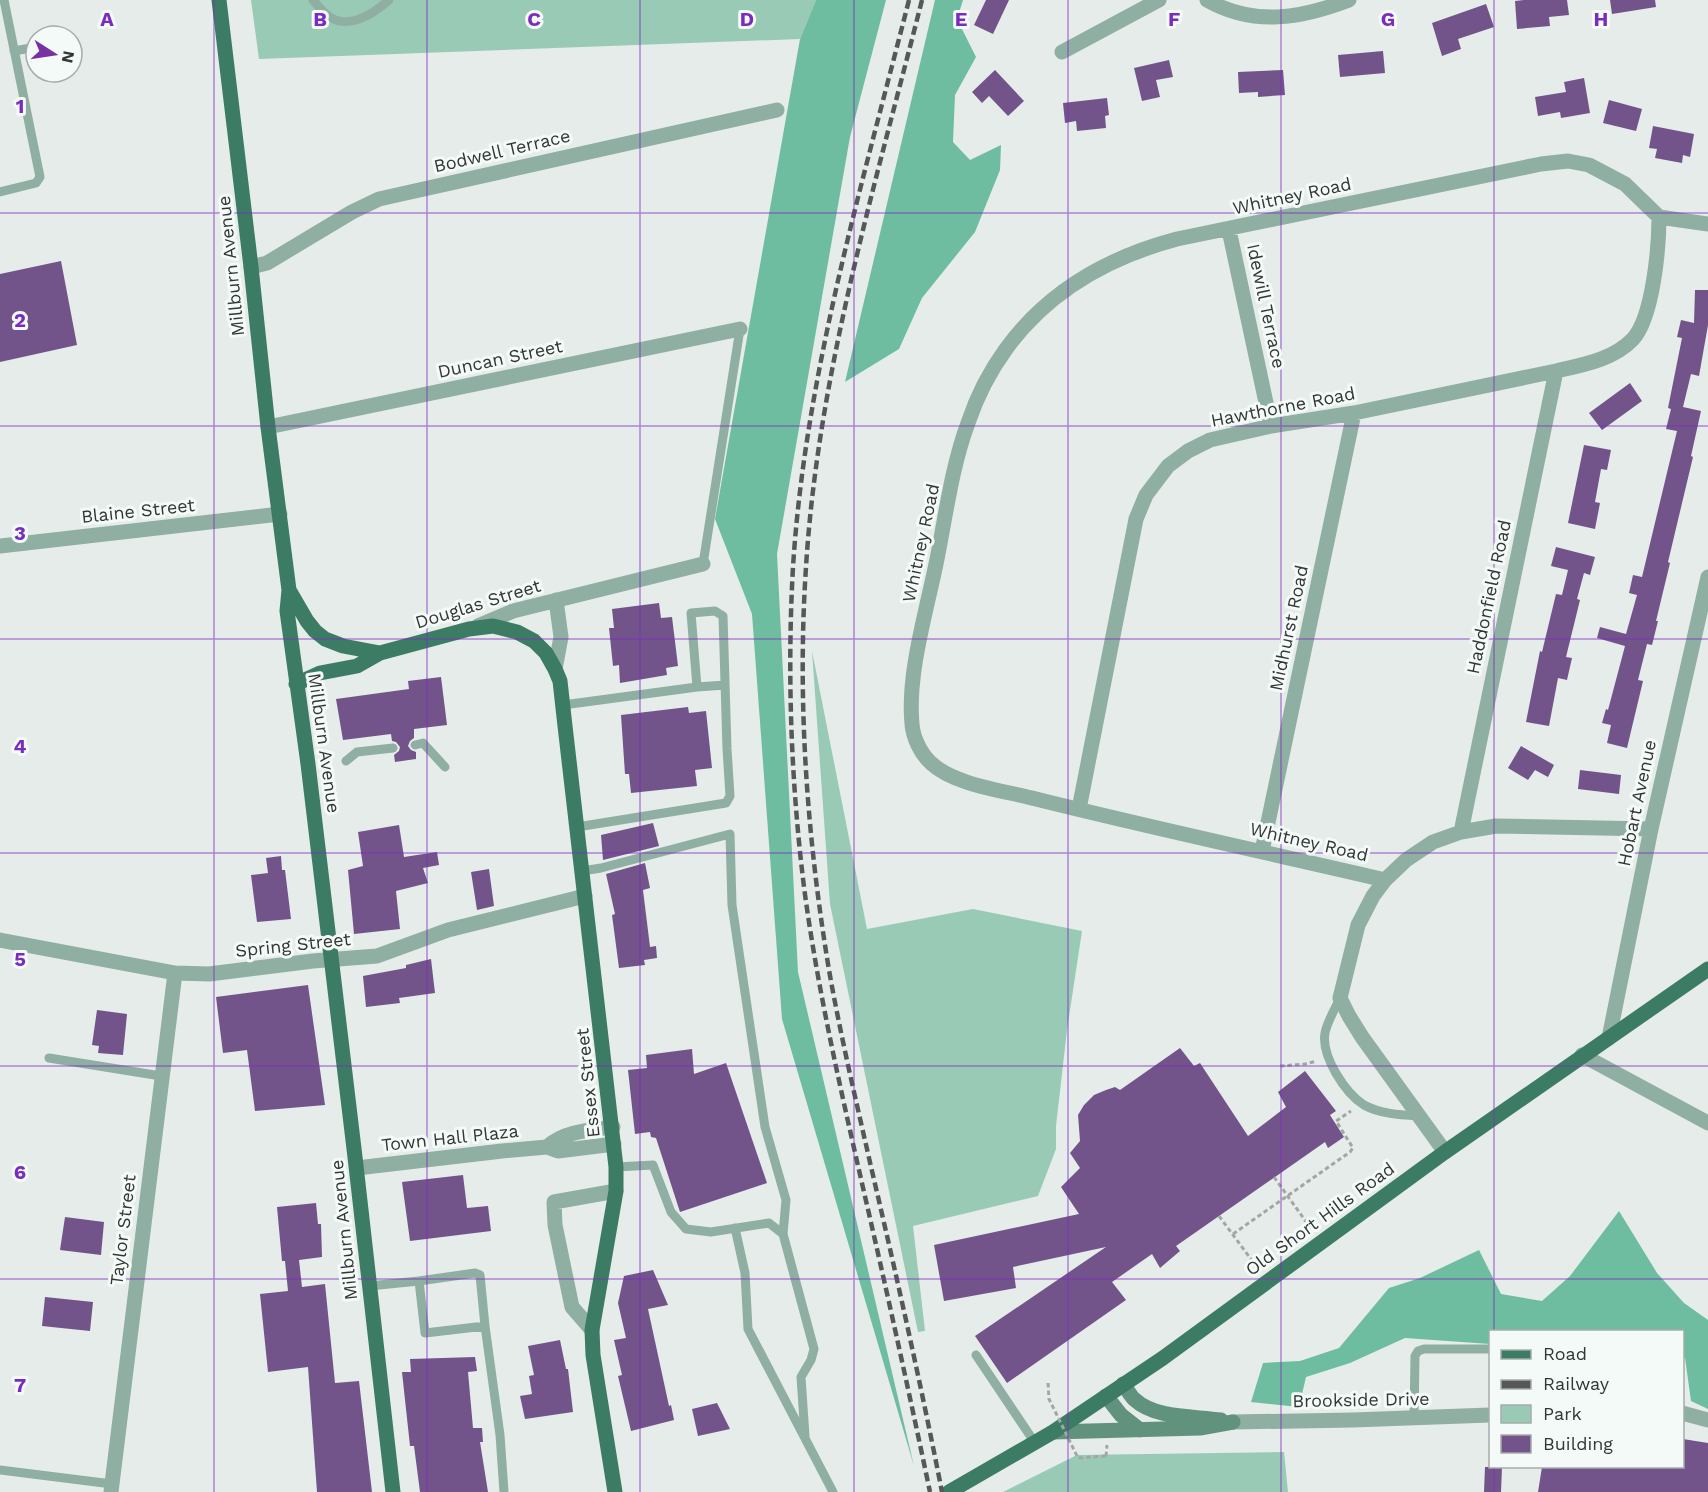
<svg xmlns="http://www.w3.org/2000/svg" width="1708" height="1492" font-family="'Work Sans',sans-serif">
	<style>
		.green { fill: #99cab6 }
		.forest { fill: #6ebda0 }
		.building { fill: #72548a }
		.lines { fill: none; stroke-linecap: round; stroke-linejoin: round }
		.path { stroke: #a2a7a5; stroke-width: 3; stroke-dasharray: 4.5 3; stroke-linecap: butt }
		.service { stroke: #8fafa2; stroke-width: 9 }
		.minor { stroke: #8fafa2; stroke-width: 15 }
		.secondary { stroke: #60927e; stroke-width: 15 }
		.primary { stroke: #3c7c65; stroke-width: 15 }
		.rail { stroke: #555856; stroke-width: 4.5; stroke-dasharray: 9 4.5; stroke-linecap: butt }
		.path-bridge { stroke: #a2a7a5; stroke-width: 3; stroke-dasharray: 4.5 3; stroke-linecap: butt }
		.grid { fill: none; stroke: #7b2cbf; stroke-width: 1.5; stroke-opacity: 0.55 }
		.labels { text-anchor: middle; stroke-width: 6; stroke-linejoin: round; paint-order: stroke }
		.street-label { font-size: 18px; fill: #333634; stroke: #f3faf7 }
		.grid-label { font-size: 20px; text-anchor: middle; font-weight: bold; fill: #7b2cbf; stroke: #f3faf7; stroke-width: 6; stroke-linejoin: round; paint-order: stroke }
	</style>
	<rect width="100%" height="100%" fill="#e6ecea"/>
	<path class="green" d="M251 0H816L800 39 259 59Z
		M812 651 867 929 973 909 1082 931 1067 1030 1056 1126V1149L1038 1196 913 1226 925 1331 918 1332 830 904Z
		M1284 1452 1288 1492H1003L1077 1455Z"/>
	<path class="forest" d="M816 0H886L850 137 777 554 798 972 914 1466 782 1019 752 614 715 519 800 39Z
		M935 0H963L957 19 976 57 955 95 953 142 970 160 1001 145 1000 170 975 232 922 298 899 349 845 382Z
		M1619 1211 1657 1273 1684 1303 1708 1320V1409L1691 1401 1685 1358 1683 1357 1682 1332H1490V1344L1405 1338 1350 1363 1306 1377 1299 1407 1251 1402 1263 1363 1300 1361 1339 1348 1389 1288 1420 1278 1479 1250 1501 1294 1542 1301 1570 1276Z"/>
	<path class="building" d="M986 0H1009L993 34 974 25Z
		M1524 0H1567L1569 15 1549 17 1550 26 1517 29 1515 1Z
		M1610 0H1655L1656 7 1612 14Z
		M1486 4 1494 27 1458 39 1461 49 1442 56 1432 23Z
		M1383 51 1385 73 1340 77 1338 55Z
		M1169 60 1173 77 1156 80 1160 97 1142 101 1134 68Z
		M995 70 1024 101 1008 116 989 96 982 103 972 92Z
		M1283 70 1285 95 1258 97V92L1239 93 1238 72Z
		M1584 78 1590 113 1561 118 1560 112 1538 116 1535 97 1566 92 1564 82Z
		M1107 98 1109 115 1105 116 1106 128 1077 131 1076 121 1065 123 1063 103Z
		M1609 100 1642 109 1636 131 1603 123Z
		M1653 126 1694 134 1690 157 1683 155 1682 163 1655 158 1657 149 1649 148Z
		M61 261 77 345 0 362V274Z
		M1695 290H1708V325L1699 376 1691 374 1683 407 1701 411 1691 456 1693 457 1668 562 1670 563 1656 621H1658L1652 645 1647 644 1638 680 1643 681 1627 748 1607 743 1611 725 1602 723 1606 709 1608 710 1625 646 1597 638 1600 627 1626 634 1637 595 1629 593 1633 575 1642 577 1677 431 1666 429 1671 409 1668 408 1682 338 1677 337 1681 320 1694 323Z
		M1630 383 1642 401 1602 430 1589 413Z
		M1584 445 1611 450 1607 470 1601 469 1595 502 1600 503 1595 529 1568 523Z
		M1556 547 1595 557 1590 575 1584 573 1577 599 1580 600 1566 657 1572 658 1567 680 1558 678 1549 726 1526 722 1540 651 1542 652 1556 594 1562 595 1568 570 1551 566Z
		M659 603 661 618 672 617 678 666 666 668 667 675 620 683 619 665 613 666 609 628H614L612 609Z
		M441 677 447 725 414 729V738L410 741 408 746 411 750 416 752V759L395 762 394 755 399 751 400 747 396 742 392 741 391 734 343 740 336 699 409 689 408 681Z
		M688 707 689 713 706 711 712 768 695 770 697 786 631 793 629 774H625L621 715Z
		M1521 746 1554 765 1548 777 1535 770 1528 780 1508 768Z
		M1580 770 1621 775 1619 794 1578 789Z
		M653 823 659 846 603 860 601 835Z
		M399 825 404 857 437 852 439 865 423 868 428 883 396 891 400 929 354 934 348 870 363 866 358 832Z
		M281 856 282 870H285L291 919 257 922 251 875 268 873 266 858Z
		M645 863 650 888 643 890 650 947 656 946 657 958 644 960 645 965 619 968 612 915 615 914 606 874Z
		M489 869 494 906 477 910 471 872Z
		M431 959 435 993 399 998 400 1003 366 1007 363 976 406 968V965Z
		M308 985 325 1105 255 1111 247 1050 223 1053 216 997Z
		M97 1010 127 1014 123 1055 98 1053 99 1046 92 1045Z
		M1180 1048 1194 1066 1200 1063 1248 1136 1286 1107 1278 1092 1305 1071 1336 1111 1330 1115 1344 1137 1328 1148 1325 1142 1219 1216 1176 1246 1180 1251 1160 1268 1152 1254 1112 1282 1126 1300 1007 1383 975 1336 1106 1247 1013 1267 1016 1288 944 1301 934 1245 1079 1214 1061 1187 1080 1168 1070 1153 1080 1141 1078 1115 1084 1105 1094 1095 1106 1090 1115 1087 1120 1090Z
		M692 1049 694 1074 726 1063 767 1183 680 1212 656 1138 651 1137 650 1132 635 1134 628 1070 647 1068 646 1055Z
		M463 1175 467 1208 488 1206 491 1231 410 1241 402 1182Z
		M316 1203 318 1224H321L322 1257 299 1260 302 1287 325 1284 335 1383 359 1381 372 1492H317L308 1367 268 1372 260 1294 288 1291 285 1261H282L277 1207Z
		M65 1217 104 1222 101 1255 60 1250Z
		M653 1270 668 1305 648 1309 669 1406 671 1405 674 1420 631 1431 618 1376 622 1375 614 1340 626 1338 618 1303 624 1276Z
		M45 1297 93 1302 90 1331 42 1326Z
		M560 1340 566 1369H568L573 1412 525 1419 520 1396 532 1394 529 1376 534 1375 528 1346Z
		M475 1357 477 1371 468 1372 473 1428H482L483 1442H480L488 1492H420L414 1446H410L402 1372H411L410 1359Z
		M717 1403 730 1429 698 1436 692 1409Z
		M1683 1439 1708 1443V1492H1538L1542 1467H1683Z
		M1485 1467H1502L1501 1492H1484Z"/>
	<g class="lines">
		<path class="path" d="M1280 1066 1305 1064 1317 1061
			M1274 1177 1312 1230
			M1219 1216 1259 1270
			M1233 1234 1350 1152 1353 1148 1336 1121 1351 1111
			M1106 1456 1107 1445"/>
		<path class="service" d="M313 0C317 5 321 10 326 14 346 32 373 14 389 0
			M14 51 36 47
			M0 192 36 183 40 177 4 0
			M703 564 740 329
			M563 705 697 687 725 685
			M415 745 423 743 445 767
			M346 761 357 752 393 748
			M577 827 726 803 730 796 727 749 723 616 715 611 691 613 697 687
			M582 871 601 868 730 834 732 905 765 1127 786 1200 783 1234
			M1340 998C1335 1009 1327 1022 1325 1033 1321 1056 1345 1093 1364 1105 1380 1114 1402 1115 1419 1116
			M49 1058 161 1076
			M616 1167 653 1165 671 1212 686 1229 711 1232 769 1223 783 1234 814 1349 811 1360 801 1377 805 1436
			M735 1228 745 1273 748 1329 833 1492
			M369 1286 419 1281
			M485 1326 480 1275 475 1273 419 1281 425 1333 485 1326 500 1435 504 1492
			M976 1355 1035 1443
			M1414 1418 1415 1356 1418 1351 1424 1349H1490
			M0 1470 112 1484"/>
		<path class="minor" d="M1207 0C1254 27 1302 18 1349 0
			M1062 52 1159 0
			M1229 230 1271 426
			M251 267 267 263 352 212 379 199 777 110
			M268 427 740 329
			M0 546 280 514
			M478 626 513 611 703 564
			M555 669 561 637 556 600
			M1079 809 1136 519 1146 495 1168 466 1188 451 1210 440 1271 426 1354 413 1556 371C1582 365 1613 360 1633 339 1653 317 1659 247 1659 217
			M1461 832 1556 371
			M1262 851 1354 413
			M1385 880C1269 853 1152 828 1036 799 1006 791 954 785 931 763 921 754 913 738 912 724 907 673 927 610 937 559 946 514 952 466 968 423 977 396 990 371 1006 349 1048 291 1109 257 1177 239L1541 164 1568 161 1589 165 1625 184 1659 217 1708 224
			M0 940 175 973 209 974 313 961 377 956 448 930 585 896
			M1609 1038 1651 829 1708 577
			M1582 1055 1708 1123
			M547 1147C564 1131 590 1130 613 1127
			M1445 1152 1362 1037 1349 1016 1340 998 1358 925 1373 896 1385 880 1406 860 1433 842 1461 832 1496 826 1651 829
			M357 1168 502 1151 547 1147 558 1151 614 1144
			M592 1330 572 1307 555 1225 554 1202 616 1191
			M1682 1413 1708 1420
			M1233 1422 1353 1420 1490 1415
			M111 1492 175 973"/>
		<path class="secondary" d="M1123 1384C1127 1389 1130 1395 1134 1399 1155 1419 1194 1416 1221 1420
			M1106 1396 1121 1415 1140 1430
			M1053 1432 1200 1428 1233 1422"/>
		<path class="primary" d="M219 0 251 267 268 427 289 590 287 611 308 764 355 1157 393 1492
			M289 590 307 621 315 631 325 639 343 646 380 653 469 629 493 626 517 632 534 641 546 653 555 669 560 681 565 726 616 1167V1191L592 1330 593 1355 615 1492
			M296 684 320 673 357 666 380 653
			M949 1492 1053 1432 1163 1358 1445 1152 1708 969"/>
		<path class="rail" d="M909 0C862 185 805 376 793 567 787 673 791 782 804 887 817 986 839 1082 861 1179 885 1283 908 1387 930 1492
			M922 0C875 186 818 374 806 567 797 701 807 838 829 970 841 1038 857 1105 872 1171 897 1278 921 1385 942 1492"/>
		<path class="path-bridge" d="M1048 1383 1049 1399 1078 1458 1106 1456"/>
	</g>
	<path class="grid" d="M214 0V1492M427 0V1492M640 0V1492M854 0V1492M1068 0V1492M1281 0V1492M1494 0V1332M0 213H1708M0 426H1708M0 639H1708M0 853H1708M0 1066H1708M0 1279H1708M1494 1466V1492"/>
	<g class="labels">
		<g class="street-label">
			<text transform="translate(502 151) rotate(-13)" y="6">Bodwell Terrace</text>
			<text transform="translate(1292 196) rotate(-12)" y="6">Whitney Road</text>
			<text transform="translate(231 266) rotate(-96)" y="6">Millburn Avenue</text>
			<text transform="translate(1266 306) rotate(78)" y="6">Idewill Terrace</text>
			<text transform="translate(500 359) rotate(-12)" y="6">Duncan Street</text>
			<text transform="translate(1283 407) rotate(-11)" y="6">Hawthorne Road</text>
			<text transform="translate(138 511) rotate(-6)" y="6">Blaine Street</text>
			<text transform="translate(921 543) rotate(-78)" y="6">Whitney Road</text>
			<text transform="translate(1489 597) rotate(-78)" y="6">Haddonfield Road</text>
			<text transform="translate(478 604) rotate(-17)" y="6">Douglas Street</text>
			<text transform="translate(1289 628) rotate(-78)" y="6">Midhurst Road</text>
			<text transform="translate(324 743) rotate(82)" y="6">Millburn Avenue</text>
			<text transform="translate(1637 803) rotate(-78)" y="6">Hobart Avenue</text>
			<text transform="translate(1309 842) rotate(13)" y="6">Whitney Road</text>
			<text transform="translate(293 945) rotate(-6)" y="6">Spring Street</text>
			<text transform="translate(588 1083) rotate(-96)" y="6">Essex Street</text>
			<text transform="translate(450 1138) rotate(-6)" y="6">Town Hall Plaza</text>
			<text transform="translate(1320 1219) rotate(-36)" y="6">Old Short Hills Road</text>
			<text transform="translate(123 1230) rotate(-83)" y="6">Taylor Street</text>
			<text transform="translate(344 1230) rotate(-96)" y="6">Millburn Avenue</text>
			<text transform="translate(1361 1400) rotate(-1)" y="6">Brookside Drive</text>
		</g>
	</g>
	<g class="grid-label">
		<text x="107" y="26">A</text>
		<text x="320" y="26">B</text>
		<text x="534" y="26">C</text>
		<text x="747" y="26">D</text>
		<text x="961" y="26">E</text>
		<text x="1174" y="26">F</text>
		<text x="1388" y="26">G</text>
		<text x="1601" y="26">H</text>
		<text x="20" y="113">1</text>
		<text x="20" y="327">2</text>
		<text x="20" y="540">3</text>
		<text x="20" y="753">4</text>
		<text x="20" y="966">5</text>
		<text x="20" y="1179">6</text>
		<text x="20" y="1392">7</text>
	</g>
	<rect x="1489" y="1330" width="195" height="138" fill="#f3faf7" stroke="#a6aca9" stroke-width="1.5"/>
	<rect x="1501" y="1350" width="30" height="9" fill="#3c7c65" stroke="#a6aca9" stroke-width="1.5"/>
	<text x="1543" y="1360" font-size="18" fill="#333634">Road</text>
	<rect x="1501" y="1380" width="30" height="9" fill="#555856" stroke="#a6aca9" stroke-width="1.5"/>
	<text x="1543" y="1390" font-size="18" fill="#333634">Railway</text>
	<rect x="1501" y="1405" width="30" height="18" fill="#99cab6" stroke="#a6aca9" stroke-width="1.5"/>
	<text x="1543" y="1420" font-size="18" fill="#333634">Park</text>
	<rect x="1501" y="1435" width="30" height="18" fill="#72548a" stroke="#a6aca9" stroke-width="1.5"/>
	<text x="1543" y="1450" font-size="18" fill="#333634">Building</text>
	<g transform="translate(54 54) rotate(102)"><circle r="28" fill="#f3faf7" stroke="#a6aca9" stroke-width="1.5"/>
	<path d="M0-4.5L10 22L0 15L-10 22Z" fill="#7731a4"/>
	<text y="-9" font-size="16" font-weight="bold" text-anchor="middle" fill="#333634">N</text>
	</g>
</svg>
